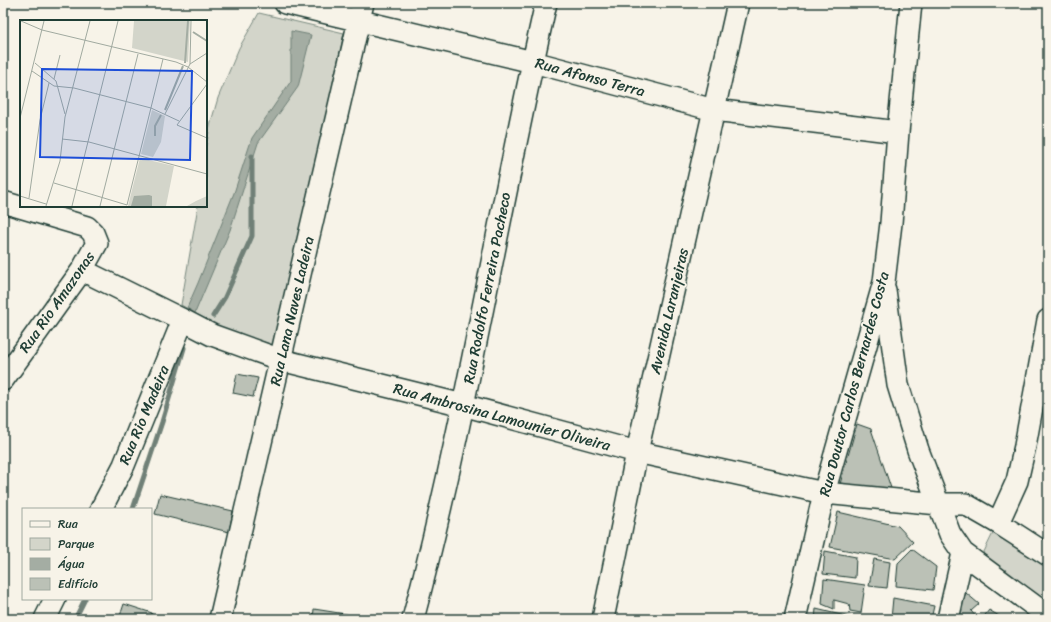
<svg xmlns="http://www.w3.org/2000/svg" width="1051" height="622" font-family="Sriracha,sans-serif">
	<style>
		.green { fill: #d3d5ca; stroke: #79897f }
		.water { fill: #a4ada3; stroke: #6f8077 }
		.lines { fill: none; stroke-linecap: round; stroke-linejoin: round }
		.stream { stroke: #6f8077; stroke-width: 5 }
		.building { fill: #bbc1b6; stroke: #1f3d34 }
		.street-casing { stroke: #1f3d34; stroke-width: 24 }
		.street { stroke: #f7f3e8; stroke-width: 21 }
		.labels { text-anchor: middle; stroke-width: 4; stroke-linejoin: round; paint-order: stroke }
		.street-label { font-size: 15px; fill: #1f3d34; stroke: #f7f3e8 }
		.inset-river { fill: none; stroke: #a4ada3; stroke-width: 2 }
		.inset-road { fill: none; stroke: #a1aaa0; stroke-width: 1 }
		.view { fill: #1d4ed8; fill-opacity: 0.15; stroke: #1d4ed8; stroke-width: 2 }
		.inset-edge { fill: none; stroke: #1f3d34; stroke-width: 2 }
	</style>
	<rect width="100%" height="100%" fill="#f7f3e8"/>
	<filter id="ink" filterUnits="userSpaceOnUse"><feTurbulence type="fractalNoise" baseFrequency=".025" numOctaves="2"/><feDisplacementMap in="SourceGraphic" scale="8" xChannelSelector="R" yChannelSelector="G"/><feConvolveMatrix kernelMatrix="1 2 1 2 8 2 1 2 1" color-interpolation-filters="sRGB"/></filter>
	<g filter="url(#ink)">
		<path class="green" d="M259 13 344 33 279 328 273 345 219 327 181 305 198 206H206V147L211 122 218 98 239 48Z
			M995 529 1048 559V603L981 558Z"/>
		<path class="water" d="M291 31 311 35 298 87 258 143 230 230 195 313 187 308 198 283 234 193 252 138 291 81Z"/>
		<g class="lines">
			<path class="stream" d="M213 316 225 297 252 236V156
				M133 509 162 422 184 348
				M75 619 85 599"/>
		</g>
		<path class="building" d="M237 374 258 378 253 397 233 393Z
			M857 424 871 429 892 491 840 484Z
			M160 494 233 511 229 532 155 514Z
			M838 512 898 526 913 542 895 559 830 547Z
			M912 549 936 567 933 590 896 586 898 563Z
			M825 551 856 557 855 578 823 574Z
			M874 559 890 562 887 588 869 586Z
			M824 579 865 585 861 613 850 611 849 604 834 600V609L822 604Z
			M966 593 979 604 971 611 977 618 976 619H950L951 607Z
			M893 598 934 606 931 619H891Z
			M124 604 152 613 150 619H119Z
			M314 609 358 616V619H313Z
			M816 609 858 619H815Z
			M989 610 1004 619H982Z"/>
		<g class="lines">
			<defs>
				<path id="street" d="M285 3 533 62 714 110 898 132
					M3 202 87 227 93 233 97 243 82 270 3 380
					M82 270 183 320 212 335 281 360 463 405 637 452 824 493 939 504H965L998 523 1048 555
					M885 290 898 385 918 450 950 534 963 553 1048 616
					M101 509 124 465 183 320
					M998 523 1017 481 1025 446 1048 320
					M45 619 55 599
					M220 619 363 3
					M413 619C467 416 499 208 546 3
					M603 619 637 452 738 3
					M795 619 824 493 884 282 891 223 898 132 911 3
					M948 619 963 553"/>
			</defs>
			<use href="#street" class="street-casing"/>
			<use href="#street" class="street"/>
		</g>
	</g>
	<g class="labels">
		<g class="street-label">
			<text transform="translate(590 77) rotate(15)" y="5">Rua Afonso Terra</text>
			<text transform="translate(487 288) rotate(-79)" y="5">Rua Rodolfo Ferreira Pacheco</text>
			<text transform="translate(57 302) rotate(-55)" y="5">Rua Rio Amazonas</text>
			<text transform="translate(292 311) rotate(-77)" y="5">Rua Lana Naves Ladeira</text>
			<text transform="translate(669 311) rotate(-77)" y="5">Avenida Laranjeiras</text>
			<text transform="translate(854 384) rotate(-75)" y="5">Rua Doutor Carlos Bernardes Costa</text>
			<text transform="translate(144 415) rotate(-67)" y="5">Rua Rio Madeira</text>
			<text transform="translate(502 417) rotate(15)" y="5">Rua Ambrosina Lamounier Oliveira</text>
		</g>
	</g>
	<g transform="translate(20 20)">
		<rect width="187" height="187" fill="#f7f3e8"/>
		<path d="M114 1H170L168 42 112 28ZM132 90 145 96 141 122 133 137 121 134ZM120 138 154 146 146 186H108ZM187 176V186H167L176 181Z" fill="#d3d5ca"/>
		<path d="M129 175 132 176V186H111L114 176Z" fill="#a4ada3"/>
		<path class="inset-river" d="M173 12 187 21M165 43 168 1M145 90 163 46M135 116V106L141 95"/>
		<path class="inset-road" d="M1 1 22 10 156 42 168 47 187 62M15 43 36 61 45 94M170 44 171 1M12 51 34 66 54 68 131 88 159 101M34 59 40 35M187 64 157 105 187 118M145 94 170 44 187 33M0 98 24 1M42 119 69 122 187 154M34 163 107 185 143 39M0 176 26 184M9 178 20 100 29 63M26 186 40 141 45 97 70 1M52 186 98 1M80 186 118 34"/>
		<path class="view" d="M22 49 172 51 170 140 20 137Z"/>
		<rect width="187" height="187" class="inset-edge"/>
	</g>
	<rect width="1051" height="622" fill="none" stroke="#f7f3e8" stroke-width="16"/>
	<rect x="8" y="8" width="1035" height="606" fill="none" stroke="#1f3d34" stroke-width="1.5" filter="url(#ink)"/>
	<rect x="22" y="508" width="130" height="92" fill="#f7f3e8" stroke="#a1aaa0"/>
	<rect x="30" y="521" width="20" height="6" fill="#f7f3e8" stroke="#a1aaa0"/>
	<text x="58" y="528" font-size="12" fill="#1f3d34">Rua</text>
	<rect x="30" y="538" width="20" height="12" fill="#d3d5ca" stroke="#a1aaa0"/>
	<text x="58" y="548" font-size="12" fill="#1f3d34">Parque</text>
	<rect x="30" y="558" width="20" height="12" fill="#a4ada3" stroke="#a1aaa0"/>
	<text x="58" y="568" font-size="12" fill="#1f3d34">Água</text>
	<rect x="30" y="578" width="20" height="12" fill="#bbc1b6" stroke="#a1aaa0"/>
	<text x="58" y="588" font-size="12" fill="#1f3d34">Edifício</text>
</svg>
